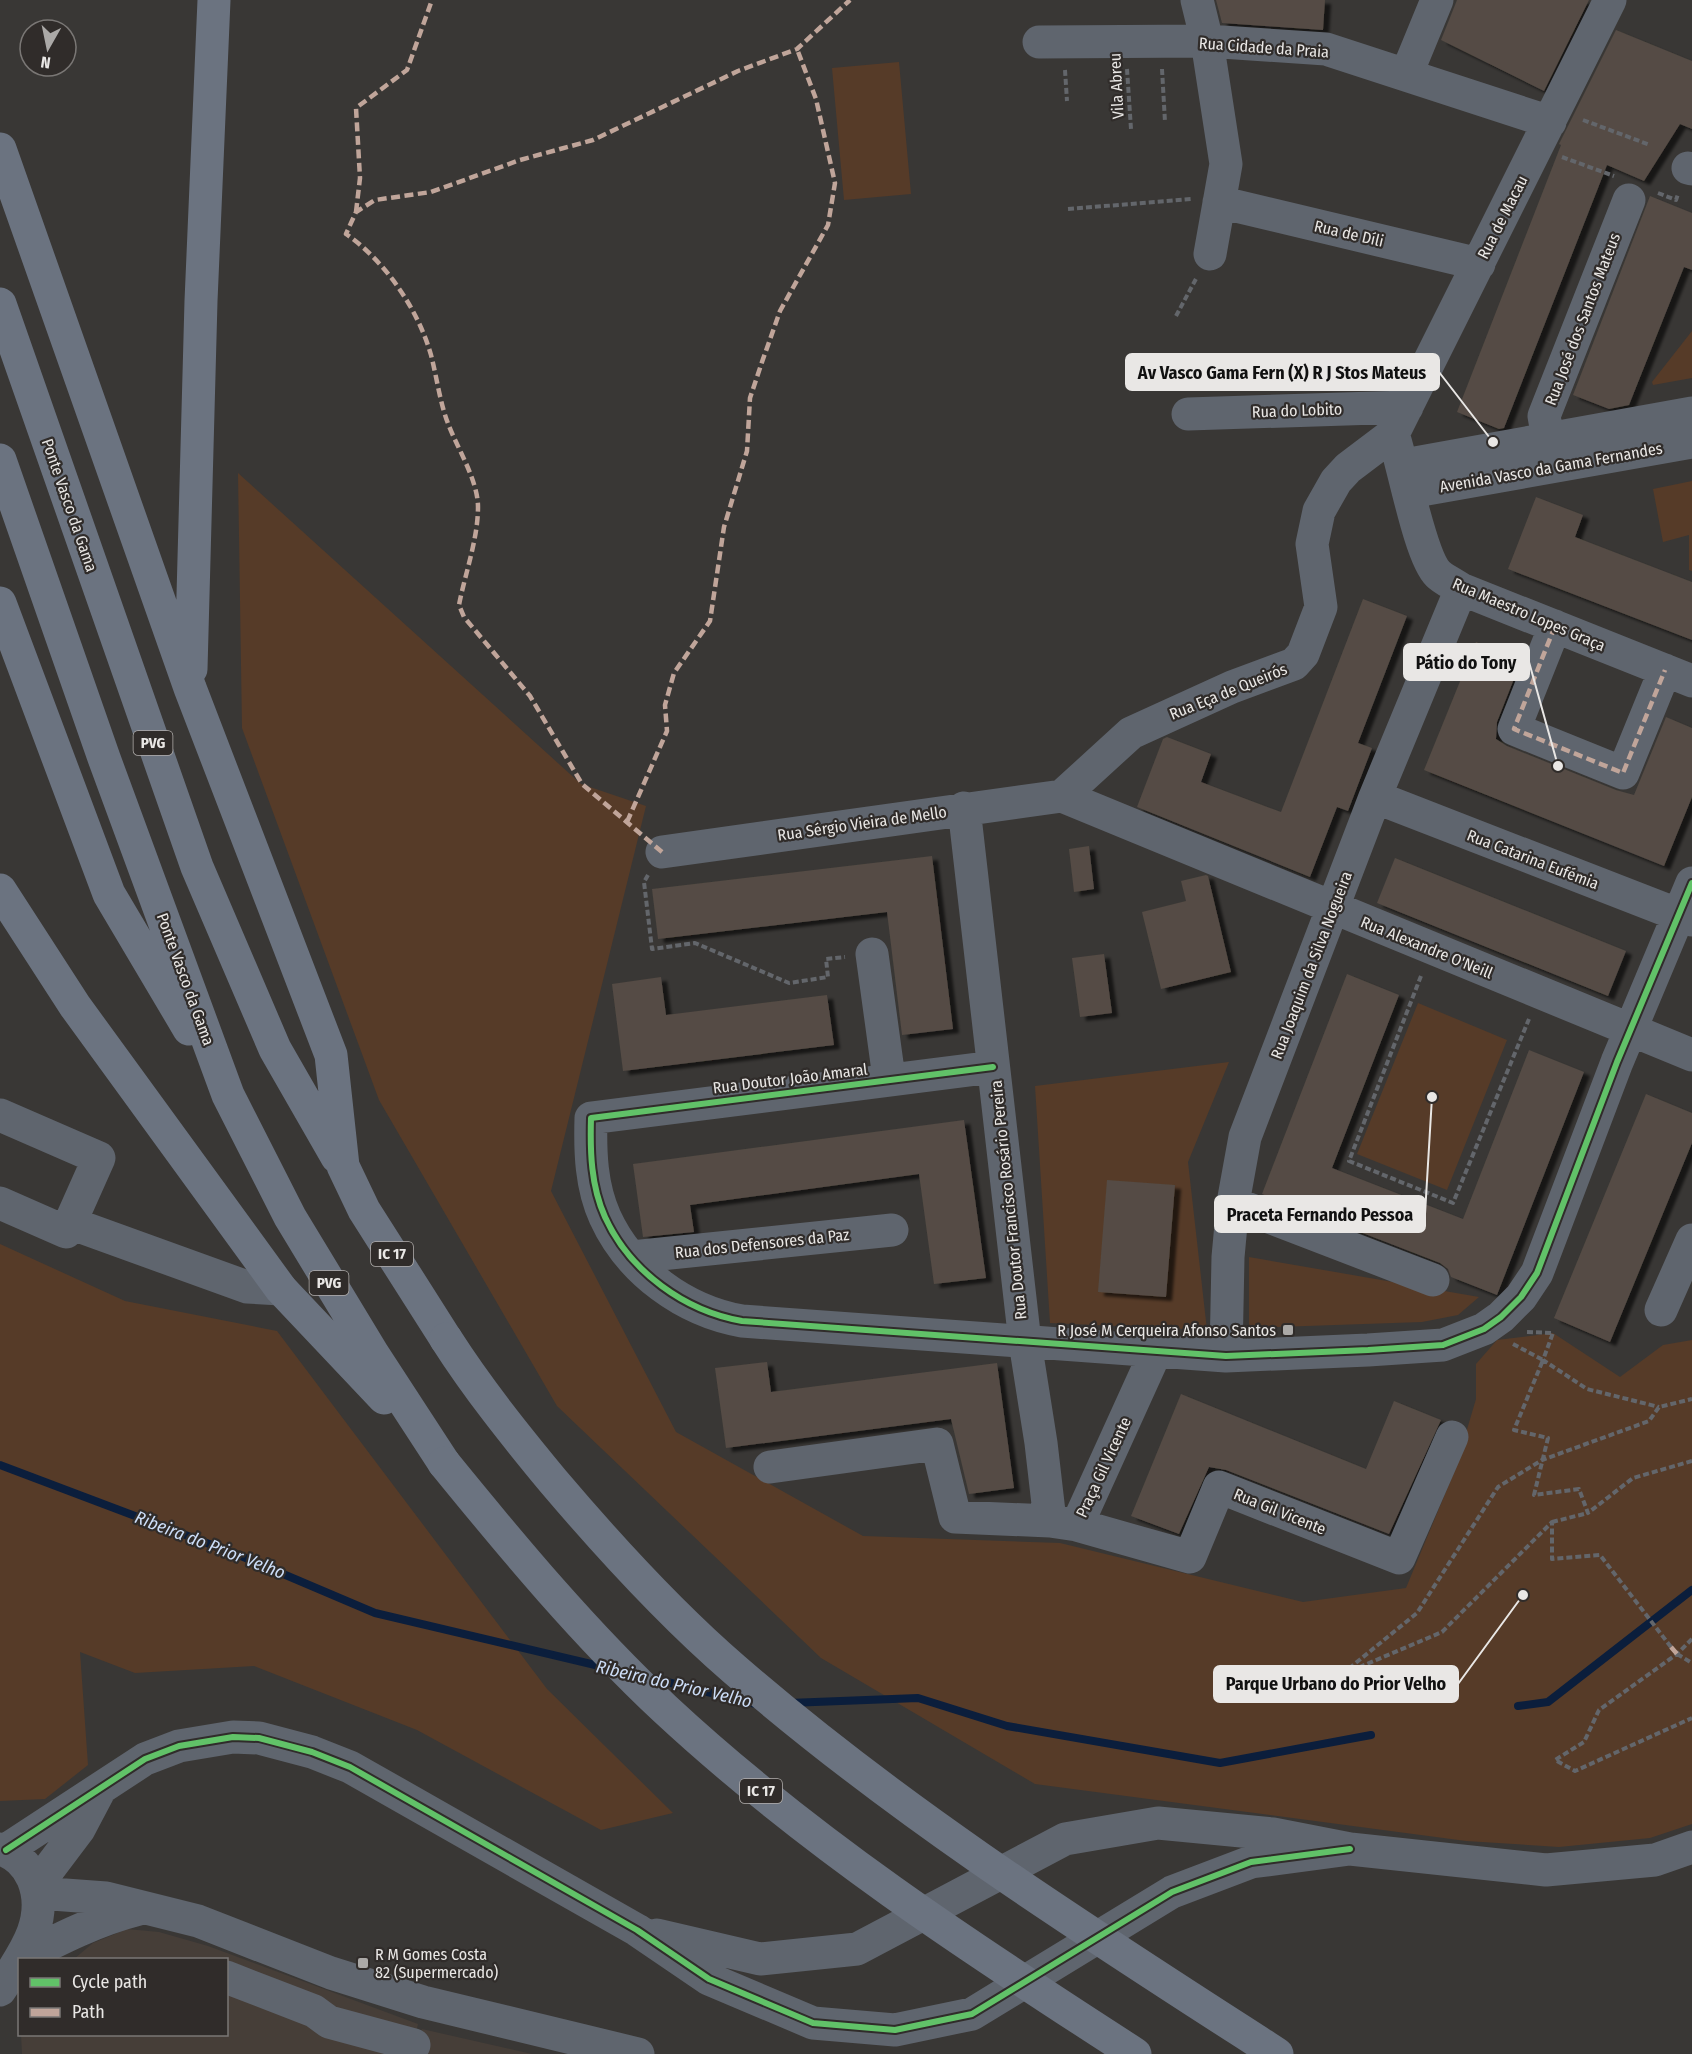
<svg xmlns="http://www.w3.org/2000/svg" width="1692" height="2054" font-family="'Fira Sans Condensed',sans-serif">
	<style>
		.built { fill: #463e38 }
		.green { fill: #563b28 }
		.lines { fill: none; stroke-linecap: round; stroke-linejoin: round }
		.stream { stroke: #0b1e3c; stroke-width: 8 }
		.building { fill: #544b44; filter: url(#shadow) }
		.path { stroke: #63666b; stroke-width: 4; stroke-dasharray: 6 3; stroke-linecap: butt }
		.minor { stroke: #5f656e; stroke-width: 33 }
		.highway { stroke: #6b7380; stroke-width: 33 }
		.highway-bridge { stroke: #6b7380; stroke-width: 33 }
		.quiet { stroke: #c0a59a; stroke-width: 4.5; stroke-dasharray: 9 4.5; stroke-linecap: butt }
		.cycleway-casing { stroke: #302c2a; stroke-width: 10 }
		.cycleway { stroke: #61c268; stroke-width: 6 }
		.poi-dot { fill: #aba9a7; stroke: #302c2a; stroke-width: 2 }
		.labels { text-anchor: middle; stroke-width: 4.5; stroke-linejoin: round; paint-order: stroke }
		.shield { fill: #302c2a; stroke: #b2afad; stroke-width: 1.5 }
		.shield-label { font-size: 15px; font-weight: bold; fill: #e9e7e5 }
		.street-label { font-size: 16px; fill: #e9e7e5; stroke: #302c2a }
		.poi-label { font-size: 16px; fill: #e9e7e5; stroke: #302c2a; text-anchor: end }
		.water-label { font-size: 18px; font-style: italic; fill: #ccddf7; stroke: #302c2a }
		.leader { fill: none; stroke: #e9e7e5; stroke-width: 2 }
		.callout-dot { fill: #e9e7e5; stroke: #302c2a; stroke-width: 2 }
		.callout { fill: #e9e7e5; stroke: #e9e7e5; stroke-width: 2 }
		.callout-label { font-size: 18px; text-anchor: middle; font-weight: bold; fill: #111 }
	</style>
	<defs>
		<filter id="shadow"><feDropShadow dx="6" dy="4" stdDeviation="1.5" flood-color="#0009"/></filter>
	</defs>
	<rect width="100%" height="100%" fill="#393735"/>
	<path class="built" d="M127 1929 159 1932 208 1946 418 2024 411 2054H22L21 2035 226 2034V1960L74 1959 93 1943Z
		M422 2029 532 2054H414Z"/>
	<path class="green" d="M899 62 911 194 844 200 832 68Z
		M1692 331V378L1653 385 1652 382Z
		M238 473 581 784 646 806 551 1191 676 1432 863 1536 1060 1543 1303 1602 1406 1588 1455 1470 1476 1399V1364L1497 1340 1553 1333 1620 1377 1663 1345 1692 1340V1824L1650 1838 1559 1847 1466 1841 1035 1784 821 1658 557 1406 379 1100 242 728Z
		M1692 481V571L1689 570V535L1663 542 1653 489Z
		M1418 1003 1507 1040 1447 1190 1357 1154Z
		M1229 1062 1188 1162 1207 1330 1050 1323 1035 1086Z
		M0 1244 125 1301 277 1331 547 1689 673 1813 601 1830 417 1730 254 1666 135 1673 80 1652 88 1765 45 1799 0 1801Z
		M1249 1257 1479 1297 1458 1315 1422 1322 1249 1328Z"/>
	<g class="lines">
		<path class="stream" d="M0 1465 241 1556 375 1613 608 1668
			M651 1678 756 1704
			M789 1703 918 1698 1007 1726 1220 1763 1371 1735
			M1518 1706 1548 1702 1692 1590"/>
	</g>
	<path class="building" d="M1216 0H1325L1323 30 1222 23Z
		M1457 0H1589L1544 91 1441 40Z
		M1616 30 1692 61V129L1680 124 1644 181 1607 165 1504 428 1499 429 1457 412 1561 145 1559 144Z
		M1650 196 1692 213V270L1684 267 1629 405 1609 409 1573 395Z
		M1536 497 1583 515 1575 537 1692 582V640L1508 569Z
		M1363 599 1407 616 1358 743 1372 748 1348 811 1337 807 1310 877 1137 807 1163 739 1167 737 1211 754 1201 782 1281 812Z
		M1476 642 1521 661 1497 722 1496 739 1507 746 1616 790 1634 795 1666 717 1692 728V797L1664 866 1424 770Z
		M1089 846 1094 889 1074 892 1069 849Z
		M932 856 953 1029 902 1035 887 912 658 939 652 889Z
		M1395 858 1626 951 1608 996 1377 903Z
		M1206 875 1208 876 1231 972 1161 989 1142 912 1186 901 1181 881Z
		M1104 954 1112 1013 1080 1017 1072 958Z
		M1347 974 1399 995 1332 1168 1463 1219 1529 1050 1584 1072 1497 1295 1451 1277 1448 1269 1440 1263 1262 1194Z
		M661 977 666 1015 827 995 834 1045 623 1071 612 984Z
		M1646 1094 1692 1113V1143L1610 1342 1554 1318Z
		M964 1120 986 1278 934 1284 919 1174 690 1205 694 1232 643 1237 633 1164Z
		M1107 1180 1175 1185 1166 1297 1098 1292Z
		M767 1362 771 1392 997 1363 1014 1488 969 1494 951 1419 726 1448 715 1368Z
		M1181 1394 1366 1469 1394 1401 1441 1420 1389 1534 1226 1470 1209 1467 1179 1534 1131 1516Z"/>
	<g class="lines">
		<path class="path" d="M1127 69 1131 129
			M1162 69 1165 122
			M1065 70 1067 101
			M1583 120 1650 145
			M1562 157 1614 176
			M1658 193 1676 200 1678 194
			M1068 209 1192 199
			M1176 316 1197 277
			M648 875 644 882 652 949 695 943 789 983 828 977 826 959 845 957
			M1421 976 1349 1161 1453 1203 1529 1019
			M1527 1332 1553 1333 1543 1360 1587 1389 1659 1407
			M1513 1344 1543 1360 1514 1430 1548 1438 1534 1495 1579 1489 1588 1513 1633 1478 1692 1461
			M1552 1522 1588 1513
			M1692 1639 1677 1654 1599 1710 1584 1742 1555 1760 1575 1771 1692 1718
			M1671 1647 1600 1555 1552 1559V1522L1442 1632 1341 1675 1417 1613 1498 1487 1542 1460 1649 1421 1659 1407 1692 1399
			M1677 1654 1692 1663"/>
		<path class="minor" d="M1197 0 1207 41 1226 164 1210 254
			M1039 42 1207 41 1326 49 1550 122
			M1407 73 1437 0
			M1688 168 1692 169
			M1219 202 1479 264
			M1188 414 1407 407
			M1393 434C1403 463 1420 557 1438 574 1444 580 1454 584 1461 589L1692 681
			M1548 439 1544 416 1629 200
			M1404 465 1692 413
			M1410 492 1692 442
			M1555 626 1514 729 1623 773 1665 670
			M1062 796 1131 733 1232 687 1294 664 1303 654 1321 607 1312 544 1319 511 1336 481 1348 468 1393 434 1610 0
			M1375 797 1692 920
			M964 808 1025 1342 1041 1443 1050 1521 1077 1525 1156 1351
			M662 852 1062 796 1692 1055
			M872 954 889 1078
			M993 1067 591 1118C590 1152 591 1186 605 1217 630 1272 685 1311 742 1321L1226 1356 1368 1350 1443 1345 1484 1329 1501 1317 1521 1297 1537 1273 1617 1062 1692 883
			M0 1115 99 1158 66 1232 0 1203
			M1233 1203 1433 1280
			M70 1223 247 1287 281 1289
			M632 1257 892 1230
			M1661 1310 1692 1240
			M1226 1356 1228 1257 1233 1203 1245 1137 1375 797 1461 589
			M770 1467 937 1444 955 1517 1050 1521
			M1077 1525 1190 1557 1219 1487 1399 1558 1452 1437
			M0 1849C15 1853 27 1865 33 1879 50 1921 22 1956 0 1990
			M6 1850 145 1759 179 1746 233 1737 259 1738 312 1752 350 1767 637 1930 709 1979 813 2023 895 2030 972 2014 1172 1892 1251 1862 1350 1849
			M36 1886 79 1829 98 1793
			M38 1893 106 1898 198 1921 331 1973 423 2002 638 2054
			M657 1935 760 1959 857 1949 1065 1839 1158 1823 1273 1834 1350 1849 1546 1870 1655 1860 1692 1847
			M20 1959C59 1939 96 1920 139 1909
			M226 1977 314 2011 329 2022 414 2045"/>
		<path class="highway" d="M0 149 190 688 331 1055 343 1166 364 1210 446 1339
			M0 304 197 867 275 1049 337 1157
			M0 460 104 758 228 1095 290 1217 373 1354 444 1463
			M0 603 109 894 189 1029
			M191 669 201 301 214 0
			M0 890 75 1006 281 1289 384 1398"/>
		<path class="highway-bridge" d="M446 1339C478 1389 515 1435 553 1481 609 1547 668 1612 734 1669 902 1815 1091 1934 1277 2054
			M444 1463C514 1549 584 1633 665 1709 808 1842 972 1949 1135 2054"/>
		<path class="quiet" d="M356 212 360 178 356 108 407 70 432 0
			M1555 626 1514 729 1623 773 1665 670
			M627 822 667 731 665 705 674 673 710 621 724 527 747 451 750 398 762 362 780 311 828 225 835 183 816 99 797 49
			M662 852 582 784 530 696 464 617 459 605C465 574 478 539 478 507 478 481 458 449 449 426 440 404 437 378 431 355 418 309 385 261 346 234L356 212 375 200 431 192 520 160 593 140 738 71 797 49 850 0
			M1671 1647 1677 1654"/>
		<defs>
			<path id="cycleway" d="M993 1067 591 1118C590 1152 591 1186 605 1217 630 1272 685 1311 742 1321L1226 1356 1368 1350 1443 1345 1484 1329 1501 1317 1521 1297 1537 1273 1617 1062 1692 883
				M6 1850 145 1759 179 1746 233 1737 259 1738 312 1752 350 1767 637 1930 709 1979 813 2023 895 2030 972 2014 1172 1892 1251 1862 1350 1849"/>
		</defs>
		<use href="#cycleway" class="cycleway-casing"/>
		<use href="#cycleway" class="cycleway"/>
	</g>
	<g class="poi-dot">
		<rect x="1282" y="1324" width="12" height="12" rx="3"/>
		<rect x="357" y="1957" width="12" height="12" rx="3"/>
	</g>
	<g class="labels">
		<g class="shield">
			<rect x="133.5" y="731" width="39" height="24" rx="4.5"/>
			<rect x="371" y="1242" width="42" height="24" rx="4.5"/>
			<rect x="309.5" y="1271" width="39" height="24" rx="4.5"/>
			<rect x="740" y="1779" width="42" height="24" rx="4.5"/>
		</g>
		<g class="shield-label">
			<text x="153" y="748">PVG</text>
			<text x="392" y="1259">IC 17</text>
			<text x="329" y="1288">PVG</text>
			<text x="761" y="1796">IC 17</text>
		</g>
		<g class="street-label">
			<text transform="translate(1264 47) rotate(4)" y="6">Rua Cidade da Praia</text>
			<text transform="translate(1116 86) rotate(-93)" y="6">Vila Abreu</text>
			<text transform="translate(1502 217) rotate(-63)" y="6">Rua de Macau</text>
			<text transform="translate(1349 233) rotate(13)" y="6">Rua de Díli</text>
			<text transform="translate(1582 319) rotate(-69)" y="6">Rua José dos Santos Mateus</text>
			<text transform="translate(1297 410) rotate(-2)" y="6">Rua do Lobito</text>
			<text transform="translate(1551 467) rotate(-10)" y="6">Avenida Vasco da Gama Fernandes</text>
			<text transform="translate(70 505) rotate(71)" y="6">Ponte Vasco da Gama</text>
			<text transform="translate(1529 614) rotate(23)" y="6">Rua Maestro Lopes Graça</text>
			<text transform="translate(1228 691) rotate(-22)" y="6">Rua Eça de Queirós</text>
			<text transform="translate(862 823) rotate(-8)" y="6">Rua Sérgio Vieira de Mello</text>
			<text transform="translate(1533 859) rotate(21)" y="6">Rua Catarina Eufémia</text>
			<text transform="translate(1427 947) rotate(22)" y="6">Rua Alexandre O'Neill</text>
			<text transform="translate(1311 965) rotate(-69)" y="6">Rua Joaquim da Silva Nogueira</text>
			<text transform="translate(186 979) rotate(70)" y="6">Ponte Vasco da Gama</text>
			<text transform="translate(790 1078) rotate(-7)" y="6">Rua Doutor João Amaral</text>
			<text transform="translate(1008 1200) rotate(-96)" y="6">Rua Doutor Francisco Rosário Pereira</text>
			<text transform="translate(762 1243) rotate(-6)" y="6">Rua dos Defensores da Paz</text>
			<text transform="translate(1103 1467) rotate(-65)" y="6">Praça Gil Vicente</text>
			<text transform="translate(1280 1511) rotate(22)" y="6">Rua Gil Vicente</text>
		</g>
		<g class="poi-label">
			<text x="1276" y="1336">R José M Cerqueira Afonso Santos</text>
			<text x="375" y="1960" text-anchor="start">R M Gomes Costa<tspan x="375" dy="18">82 (Supermercado)</tspan></text>
		</g>
		<g class="water-label">
			<text transform="translate(210 1545) rotate(21)" y="6">Ribeira do Prior Velho</text>
			<text transform="translate(674 1684) rotate(13)" y="6">Ribeira do Prior Velho</text>
		</g>
	</g>
	<path class="leader" d="M1493 442L1439 372M1558 766L1529 662M1432 1097L1425 1214M1523 1595L1458 1684"/>
	<g class="callout-dot">
		<circle cx="1493" cy="442" r="6"/>
		<circle cx="1558" cy="766" r="6"/>
		<circle cx="1432" cy="1097" r="6"/>
		<circle cx="1523" cy="1595" r="6"/>
	</g>
	<g class="callout">
		<rect x="1126" y="354" width="313" height="36" rx="6"/>
		<rect x="1404" y="644" width="125" height="36" rx="6"/>
		<rect x="1215" y="1196" width="210" height="36" rx="6"/>
		<rect x="1214" y="1666" width="244" height="36" rx="6"/>
	</g>
	<g class="callout-label">
		<text x="1282" y="379">Av Vasco Gama Fern (X) R J Stos Mateus</text>
		<text x="1466" y="669">Pátio do Tony</text>
		<text x="1320" y="1221">Praceta Fernando Pessoa</text>
		<text x="1336" y="1690">Parque Urbano do Prior Velho</text>
	</g>
	<rect x="18" y="1958" width="210" height="78" fill="#302c2a" stroke="#7a7775" stroke-width="1.5"/>
	<rect x="30" y="1978" width="30" height="9" fill="#61c268" stroke="#7a7775" stroke-width="1.5"/>
	<text x="72" y="1988" font-size="18" fill="#e9e7e5">Cycle path</text>
	<rect x="30" y="2008" width="30" height="9" fill="#c0a59a" stroke="#7a7775" stroke-width="1.5"/>
	<text x="72" y="2018" font-size="18" fill="#e9e7e5">Path</text>
	<g transform="translate(48 48) rotate(189)"><circle r="28" fill="#302c2a" stroke="#7a7775" stroke-width="1.5"/>
	<path d="M0-4.5L10 22L0 15L-10 22Z" fill="#aba9a7"/>
	<text y="-9" font-size="16" font-weight="bold" text-anchor="middle" fill="#e9e7e5">N</text>
	</g>
</svg>
